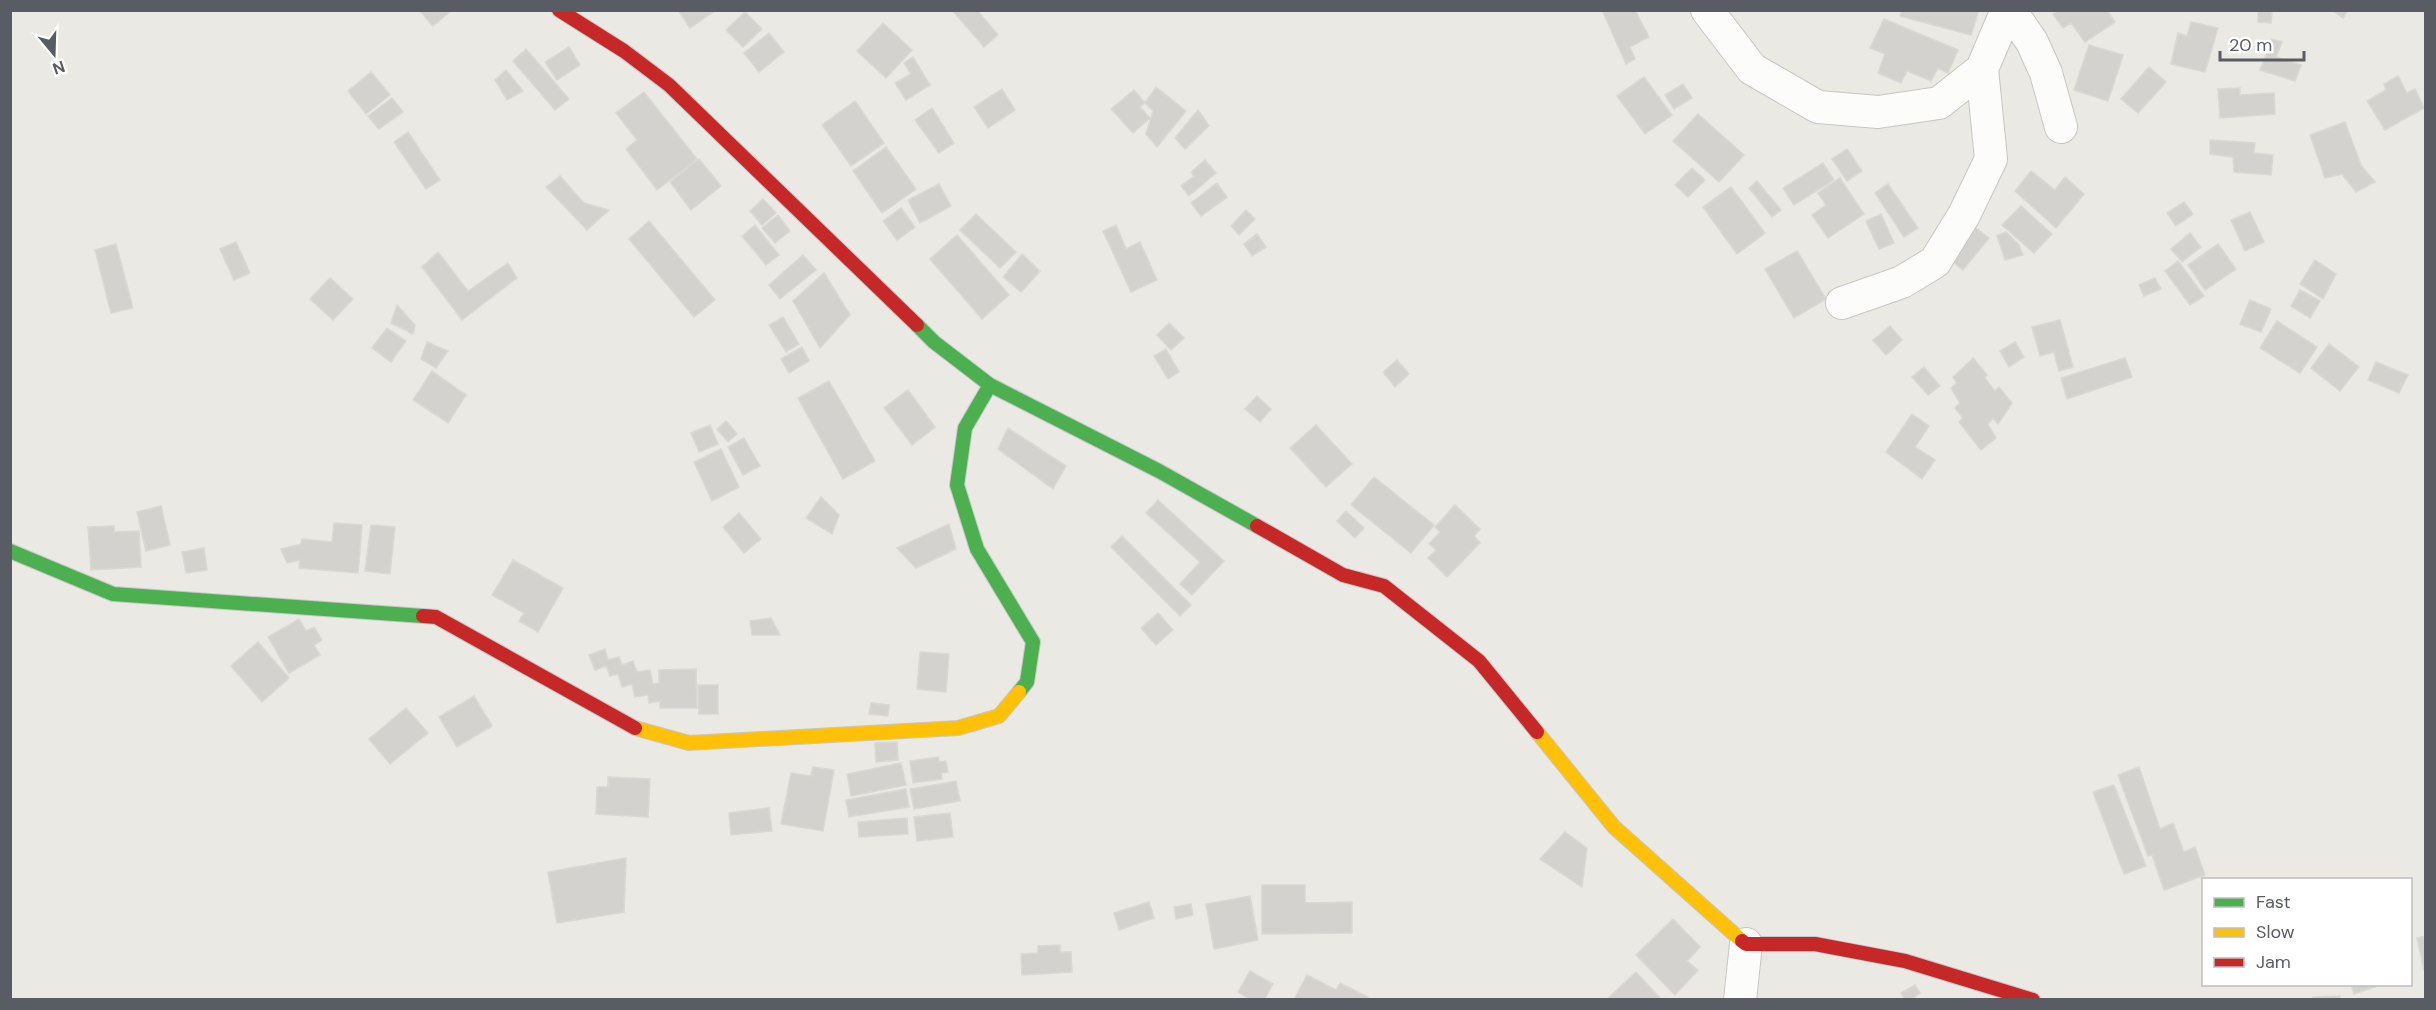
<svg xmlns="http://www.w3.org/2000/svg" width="2436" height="1010" font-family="'DM Sans',sans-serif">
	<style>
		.building { fill: #d3d2ce; stroke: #dad8d2; stroke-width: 1.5 }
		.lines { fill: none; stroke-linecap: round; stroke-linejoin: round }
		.street-casing { stroke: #c6c7c5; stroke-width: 34 }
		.fast-casing { stroke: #c7c8c7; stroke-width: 16 }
		.slow-casing { stroke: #c7c8c7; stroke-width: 16 }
		.jam-casing { stroke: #c7c8c7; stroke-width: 16 }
		.street { stroke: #fcfcfb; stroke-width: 32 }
		.fast { stroke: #4caf50; stroke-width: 14 }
		.slow { stroke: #ffc107; stroke-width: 14 }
		.jam { stroke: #c62828; stroke-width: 14 }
	</style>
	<rect width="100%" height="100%" fill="#eae9e3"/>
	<path class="building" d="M419 10H452L433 26Z
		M678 10H716L690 28Z
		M952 10H977L998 35 984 47Z
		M1602 10H1635L1649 37 1630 47 1635 59 1626 64Z
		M1902 10H1979L1971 35 1900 16Z
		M2058 10H2107L2115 22 2085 42 2071 23 2063 28 2053 14Z
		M2258 10H2277L2272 11 2271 23 2258 22Z
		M2332 10H2348L2343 18Z
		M745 12 762 29 743 47 726 30Z
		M1884 19 1958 50 1948 73 1938 68 1931 81 1907 71 1901 83 1878 73 1885 54 1870 48Z
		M2191 22 2218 28 2205 72 2171 64 2178 33 2187 36Z
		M883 23 912 50 886 78 857 51Z
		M769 33 784 52 759 72 744 53Z
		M2272 39 2282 42 2276 57 2301 65 2295 81 2260 70Z
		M2089 45 2123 55 2108 101 2074 90Z
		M569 47 580 65 557 80 545 62Z
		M526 49 569 99 555 110 513 61Z
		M913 57 930 85 906 100 895 83 911 74 904 63Z
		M2149 67 2166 82 2138 113 2121 99Z
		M506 70 523 91 507 100 495 80Z
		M371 72 390 95 366 114 348 91Z
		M2398 76 2407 93 2415 89 2424 108 2385 130 2367 101 2386 90 2384 84Z
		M1644 77 1672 115 1645 134 1617 96Z
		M1683 84 1692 98 1674 109 1665 95Z
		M1156 87 1186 111 1157 147 1146 134 1153 111 1145 103Z
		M2240 88V95L2274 93 2275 114 2220 118 2218 89Z
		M1002 89 1015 110 988 128 974 107Z
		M1134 90 1145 103 1140 107 1150 118 1133 133 1111 109Z
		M644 92 697 159 657 190 626 149 637 140 616 113Z
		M392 98 403 112 379 129 368 116Z
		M855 101 884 143 851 166 822 125Z
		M932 108 954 143 939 153 915 120Z
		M1198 110 1209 126 1185 149 1175 138Z
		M1698 114 1744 155 1719 182 1673 141Z
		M2345 122 2361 165 2375 182 2356 192 2342 174 2325 178 2310 135Z
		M408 132 440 180 426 189 394 142Z
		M2210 140 2255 143 2254 153 2273 155 2271 175 2234 172 2233 157 2210 154Z
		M886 147 916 189 882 213 853 171Z
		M1847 149 1862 171 1847 181 1832 159Z
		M699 159 721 186 691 210 670 182Z
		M1205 160 1216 173 1189 196 1181 186 1194 176 1191 172Z
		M1823 163 1834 180 1794 205 1783 188Z
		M1692 168 1705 180 1688 197 1675 185Z
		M2031 171 2055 190 2065 177 2084 194 2056 228 2015 191Z
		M560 176 584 203 609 210 587 230 546 187Z
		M1840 178 1864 214 1828 238 1812 215 1826 205 1818 193Z
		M1757 181 1781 210 1772 217 1749 188Z
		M1217 183 1227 197 1201 216 1191 203Z
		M939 184 951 206 920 223 908 200Z
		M1888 184 1918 228 1904 237 1875 193Z
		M1731 187 1765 233 1737 254 1703 207Z
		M763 199 776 213 762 225 750 211Z
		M2184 202 2193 214 2176 226 2167 213Z
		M2021 206 2052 234 2034 253 2002 225Z
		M901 208 915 227 897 240 883 221Z
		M1246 210 1255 219 1239 235 1231 226Z
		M2250 212 2264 242 2245 251 2231 220Z
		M976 214 1016 252 1000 268 960 230Z
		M1881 214 1894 243 1879 249 1866 221Z
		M778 215 790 231 775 243 762 228Z
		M649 221 715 300 694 317 629 239Z
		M755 225 779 255 766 265 742 236Z
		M1116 225 1126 249 1140 242 1157 280 1131 292 1103 231Z
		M1976 228 1989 238 1963 270 1950 260Z
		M2006 232 2019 245 2023 255 2005 260 1997 236Z
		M2190 233 2201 247 2182 262 2171 249Z
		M1257 234 1266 247 1252 256 1244 244Z
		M957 235 1009 295 982 319 930 259Z
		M236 242 250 273 234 280 220 249Z
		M116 244 133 308 111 313 95 250Z
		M2218 244 2236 269 2205 290 2188 265Z
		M1797 251 1826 299 1794 318 1765 269Z
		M438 252 468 291 508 263 517 278 462 320 422 267Z
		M1022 254 1040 271 1021 292 1003 277Z
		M803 255 816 270 780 299 769 285Z
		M2315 260 2336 274 2323 299 2300 284Z
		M2178 261 2204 296 2190 305 2165 271Z
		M824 273 850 315 820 348 793 301Z
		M330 278 353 299 333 320 310 299Z
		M2155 278 2161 289 2144 296 2139 285Z
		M2300 290 2320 301 2310 318 2291 306Z
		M2250 300 2271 309 2261 332 2240 324Z
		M397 305 415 325 413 334 391 323Z
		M783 317 799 344 786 352 769 325Z
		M2060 320 2073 367 2059 371 2054 352 2040 356 2032 327Z
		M2277 321 2317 347 2300 373 2260 348Z
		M1169 323 1184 338 1171 350 1157 335Z
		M1890 326 1902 340 1886 355 1873 340Z
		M387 328 406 341 391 362 372 348Z
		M427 342 448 351 436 368 421 359Z
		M2015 342 2024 357 2009 367 2000 351Z
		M2329 344 2359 367 2340 391 2311 368Z
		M802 347 809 361 789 373 781 359Z
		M1166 349 1179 372 1168 379 1154 356Z
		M1973 358 1987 375 1985 378 1995 391 1999 387 2012 403 1998 424 1993 418 1988 424 1996 438 1981 450 1959 422 1963 418 1955 408 1960 403 1951 388 1957 383 1953 377Z
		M2125 358 2132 377 2067 399 2061 378Z
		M1397 360 1409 374 1395 387 1383 372Z
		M2376 362 2408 375 2399 393 2368 380Z
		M1924 367 1940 386 1928 395 1912 377Z
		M432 371 466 395 448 423 413 400Z
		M829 381 875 461 843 479 798 398Z
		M908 390 935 427 912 445 884 408Z
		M1257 396 1271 409 1260 422 1245 409Z
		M1912 414 1929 426 1915 447 1935 460 1922 479 1886 452Z
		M726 421 737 434 728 442 717 429Z
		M710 425 718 444 699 452 691 433Z
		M1316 425 1352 464 1326 487 1290 448Z
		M1008 428 1066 466 1053 489 998 449Z
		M744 438 760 466 743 475 728 447Z
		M721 449 739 487 712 501 694 462Z
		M1374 477 1434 525 1411 553 1351 505Z
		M821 497 839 515 832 534 806 518Z
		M1158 500 1224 561 1192 595 1180 584 1200 562 1146 513Z
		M1455 505 1480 529 1474 536 1480 543 1447 577 1428 558 1436 550 1429 544 1440 532 1435 527Z
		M161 506 170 545 146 551 137 512Z
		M1346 511 1364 528 1355 538 1337 521Z
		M739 513 761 539 744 553 723 527Z
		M334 523 362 525 358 573 299 568 300 560 287 563 281 549 301 544 302 539 332 542Z
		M949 524 956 549 916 568 897 548Z
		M371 525 395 527 390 574 365 571Z
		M114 526V532L139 531 141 567 91 570 88 527Z
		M1122 536 1191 605 1180 616 1111 547Z
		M204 548 207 570 186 573 182 552Z
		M513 560 563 588 538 632 519 621 524 613 492 595Z
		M1158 613 1173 630 1156 645 1141 628Z
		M771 618 780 635H752L750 621Z
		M299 619 306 631 314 627 322 640 314 645 320 655 289 673 268 637Z
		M258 642 289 678 262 702 231 666Z
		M605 649 608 660 619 657 622 665 633 661 637 672 650 670 653 684 659 683V670L696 669 697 708H660V701L649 703 648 695 635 697 632 684 622 687 618 674 610 676 606 666 595 670 589 655Z
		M920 652 949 654 946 692 917 689Z
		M698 685H718V714H699Z
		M474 696 492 726 457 747 439 717Z
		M871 703 889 705 888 716 869 714Z
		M406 708 428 733 390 764 369 739Z
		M897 742 898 760 876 762 875 743Z
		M938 757 939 762 946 761 948 772 941 773 942 779 913 783 910 761Z
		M901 763 906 785 851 796 847 774Z
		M813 767 834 770 823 831 781 824 791 773 811 776Z
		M2139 767 2160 829 2173 823 2184 852 2195 847 2205 875 2164 890 2152 855 2148 856 2118 775Z
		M608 777 650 779 648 817 596 814 597 787H608Z
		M956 781 960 801 914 809 910 789Z
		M2114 785 2146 866 2124 874 2093 792Z
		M906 789 909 807 849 817 846 800Z
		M769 808 772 831 731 835 729 813Z
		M950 813 953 837 917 841 914 817Z
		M907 818 908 834 859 837 858 822Z
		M1565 832 1587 848 1582 887 1540 859Z
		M626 858 624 912 557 923 548 872Z
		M1262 885H1305V903L1352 902V933L1262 934Z
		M1250 896 1258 940 1214 949 1206 904Z
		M1149 902 1154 918 1119 930 1114 913Z
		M1191 904 1193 915 1176 919 1174 907Z
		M1673 919 1700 947 1687 961 1698 970 1675 995 1636 955Z
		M2426 936V969L2424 970 2417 938Z
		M1060 945V952H1071L1072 972 1022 975 1021 954 1038 953V946Z
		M1250 971 1273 984 1264 1000H1251L1238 992Z
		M1636 972 1662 1000H1606Z
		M1307 975 1336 990 1340 983 1368 997 1367 1000H1294Z
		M2351 984H2376L2375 987 2354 994Z
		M1915 985 1920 993 1911 1000H1905L1901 993Z
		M2340 996V1000H2312L2313 997Z"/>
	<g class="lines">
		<defs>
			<path id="street" d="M1707 10 1752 69 1818 107 1878 112 1939 103 1982 69 2007 10
				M2010 10 2032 42 2046 73 2061 127
				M1842 303 1902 282 1935 262 1964 215 1991 159 1982 69
				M1740 1000 1746 944"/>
			<path id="fast" d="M917 325 934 342 990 385 1159 471 1257 526
				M990 385 965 428 957 485 977 549 1033 642 1027 682 1019 692
				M10 551 113 594 423 616"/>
			<path id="slow" d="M635 728 689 743 958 728 999 716 1019 692
				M1537 732 1614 827 1742 941"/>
			<path id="jam" d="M559 10 624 51 669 85 917 325
				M1257 526 1343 575 1384 586 1479 661 1537 732
				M423 616 436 617 635 728
				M1742 941 1746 944H1815L1905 961 2033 1000"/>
		</defs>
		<use href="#street" class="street-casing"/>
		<use href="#fast" class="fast-casing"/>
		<use href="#slow" class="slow-casing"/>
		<use href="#jam" class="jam-casing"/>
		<use href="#street" class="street"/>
		<use href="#fast" class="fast"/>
		<use href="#slow" class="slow"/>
		<use href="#jam" class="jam"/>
	</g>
	<rect width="2436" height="1010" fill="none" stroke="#595c62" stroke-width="24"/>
	<rect x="2202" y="878" width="210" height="108" fill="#ffffff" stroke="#bdbec0" stroke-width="1.5"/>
	<rect x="2214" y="898" width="30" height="9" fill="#4caf50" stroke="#bdbec0" stroke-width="1.5"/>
	<text x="2256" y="908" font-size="18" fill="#595c62">Fast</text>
	<rect x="2214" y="928" width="30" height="9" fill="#ffc107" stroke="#bdbec0" stroke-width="1.5"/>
	<text x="2256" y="938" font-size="18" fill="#595c62">Slow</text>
	<rect x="2214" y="958" width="30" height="9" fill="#c62828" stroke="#bdbec0" stroke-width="1.5"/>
	<text x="2256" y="968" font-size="18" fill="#595c62">Jam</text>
	<g transform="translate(54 54) rotate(161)" stroke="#ffffff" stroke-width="4.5" paint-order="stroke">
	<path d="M0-4.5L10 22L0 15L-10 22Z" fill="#595c62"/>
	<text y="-9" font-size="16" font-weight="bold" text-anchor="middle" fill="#595c62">N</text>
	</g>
	<path d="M2220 51v9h84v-9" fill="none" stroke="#595c62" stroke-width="3"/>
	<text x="2229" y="51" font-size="18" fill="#595c62" stroke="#ffffff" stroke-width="4.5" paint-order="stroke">20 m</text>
</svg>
